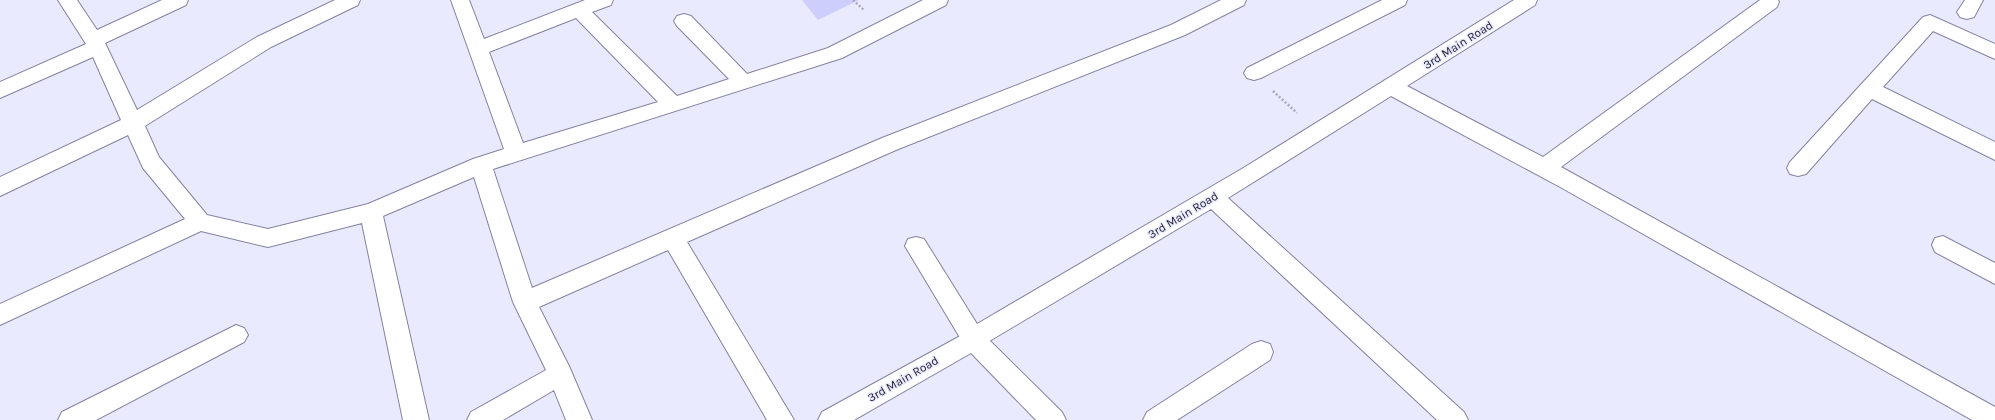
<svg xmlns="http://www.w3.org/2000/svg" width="1995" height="420" font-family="Karla,sans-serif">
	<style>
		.green { fill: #cecefc }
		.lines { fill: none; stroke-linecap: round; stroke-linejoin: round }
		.minor-casing { stroke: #8382a1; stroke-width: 2 }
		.tertiary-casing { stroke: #8382a1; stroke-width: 2 }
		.path { stroke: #a9a9bb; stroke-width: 2.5; stroke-dasharray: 2 2; stroke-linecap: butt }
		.minor { fill: #fff; fill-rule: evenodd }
		.tertiary { fill: #fff; fill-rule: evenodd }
		.labels { text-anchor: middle; stroke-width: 3; stroke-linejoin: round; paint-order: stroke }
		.street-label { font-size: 12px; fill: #1f1e2b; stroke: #eaeaff }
	</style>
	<rect width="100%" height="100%" fill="#eaeaff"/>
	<path class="green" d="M802 0H859L818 20Z"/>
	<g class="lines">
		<defs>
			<path id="minor" d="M58 0H77L97 30 162 0H188L186 5 105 43 137 110 257 37 335 0H360L358 5 271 47 145 126 159 157 207 215 268 229 368 204 473 159 504 149 451 0H469L484 39 585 0H613L611 5 592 12 677 96 729 79 677 26 674 21 677 16 684 14 691 16 747 74 828 48 923 0H948L946 5 842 58 493 169 532 288 882 138 1171 25 1221 0H1246L1244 5 1185 35 896 150 687 242 794 420H767L668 250 539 307 569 366 592 420H566L554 390 503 420H467L471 412 546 370 513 302 474 177 383 216 429 420H403L362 223 268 247 201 231 0 325V304L185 219 143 168 128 135 0 196V177L121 120 93 57 0 98V82L86 44ZM576 18 658 102 523 143 489 52Z
				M1382 0H1407L1405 5 1261 78 1254 80 1247 78 1244 73 1247 68Z
				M1514 0H1537L1535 5 1407 86 1543 157 1760 0H1778L1779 2 1777 7 1561 167 1995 407V420H1972L1562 188 1391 96 1228 198 1464 412 1468 420H1437L1211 209 981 346 973 349 965 346 905 246 908 239 916 237 924 239 977 324 1245 167Z
				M1965 0H1983L1974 17 1967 19 1960 17 1957 12Z
				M1930 15 1995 44V59L1933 31 1883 87 1995 142V160L1872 99 1806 174 1798 176 1790 174 1787 168 1790 162 1923 17Z
				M1943 236 1995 263V284L1935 252 1932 245 1935 238Z
				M236 325 244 328 248 335 244 342 96 420H58L62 412Z
				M1261 341 1270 344 1273 352 1270 360 1177 420H1143L1147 412 1252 344Z"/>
			<path id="tertiary" d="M973 329 981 332 1062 412 1066 420H1036L971 353 854 420H818L822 412Z"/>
		</defs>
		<use href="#minor" class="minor-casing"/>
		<use href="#tertiary" class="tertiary-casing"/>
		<path class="path" d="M853 0 864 10
			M1273 91 1297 113"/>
		<use href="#minor" class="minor"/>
		<use href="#tertiary" class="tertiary"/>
	</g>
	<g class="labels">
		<g class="street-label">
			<text transform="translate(1458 45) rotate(-32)" y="4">3rd Main Road</text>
			<text transform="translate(1183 215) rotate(-31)" y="4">3rd Main Road</text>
			<text transform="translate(903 379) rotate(-30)" y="4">3rd Main Road</text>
		</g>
	</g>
</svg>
